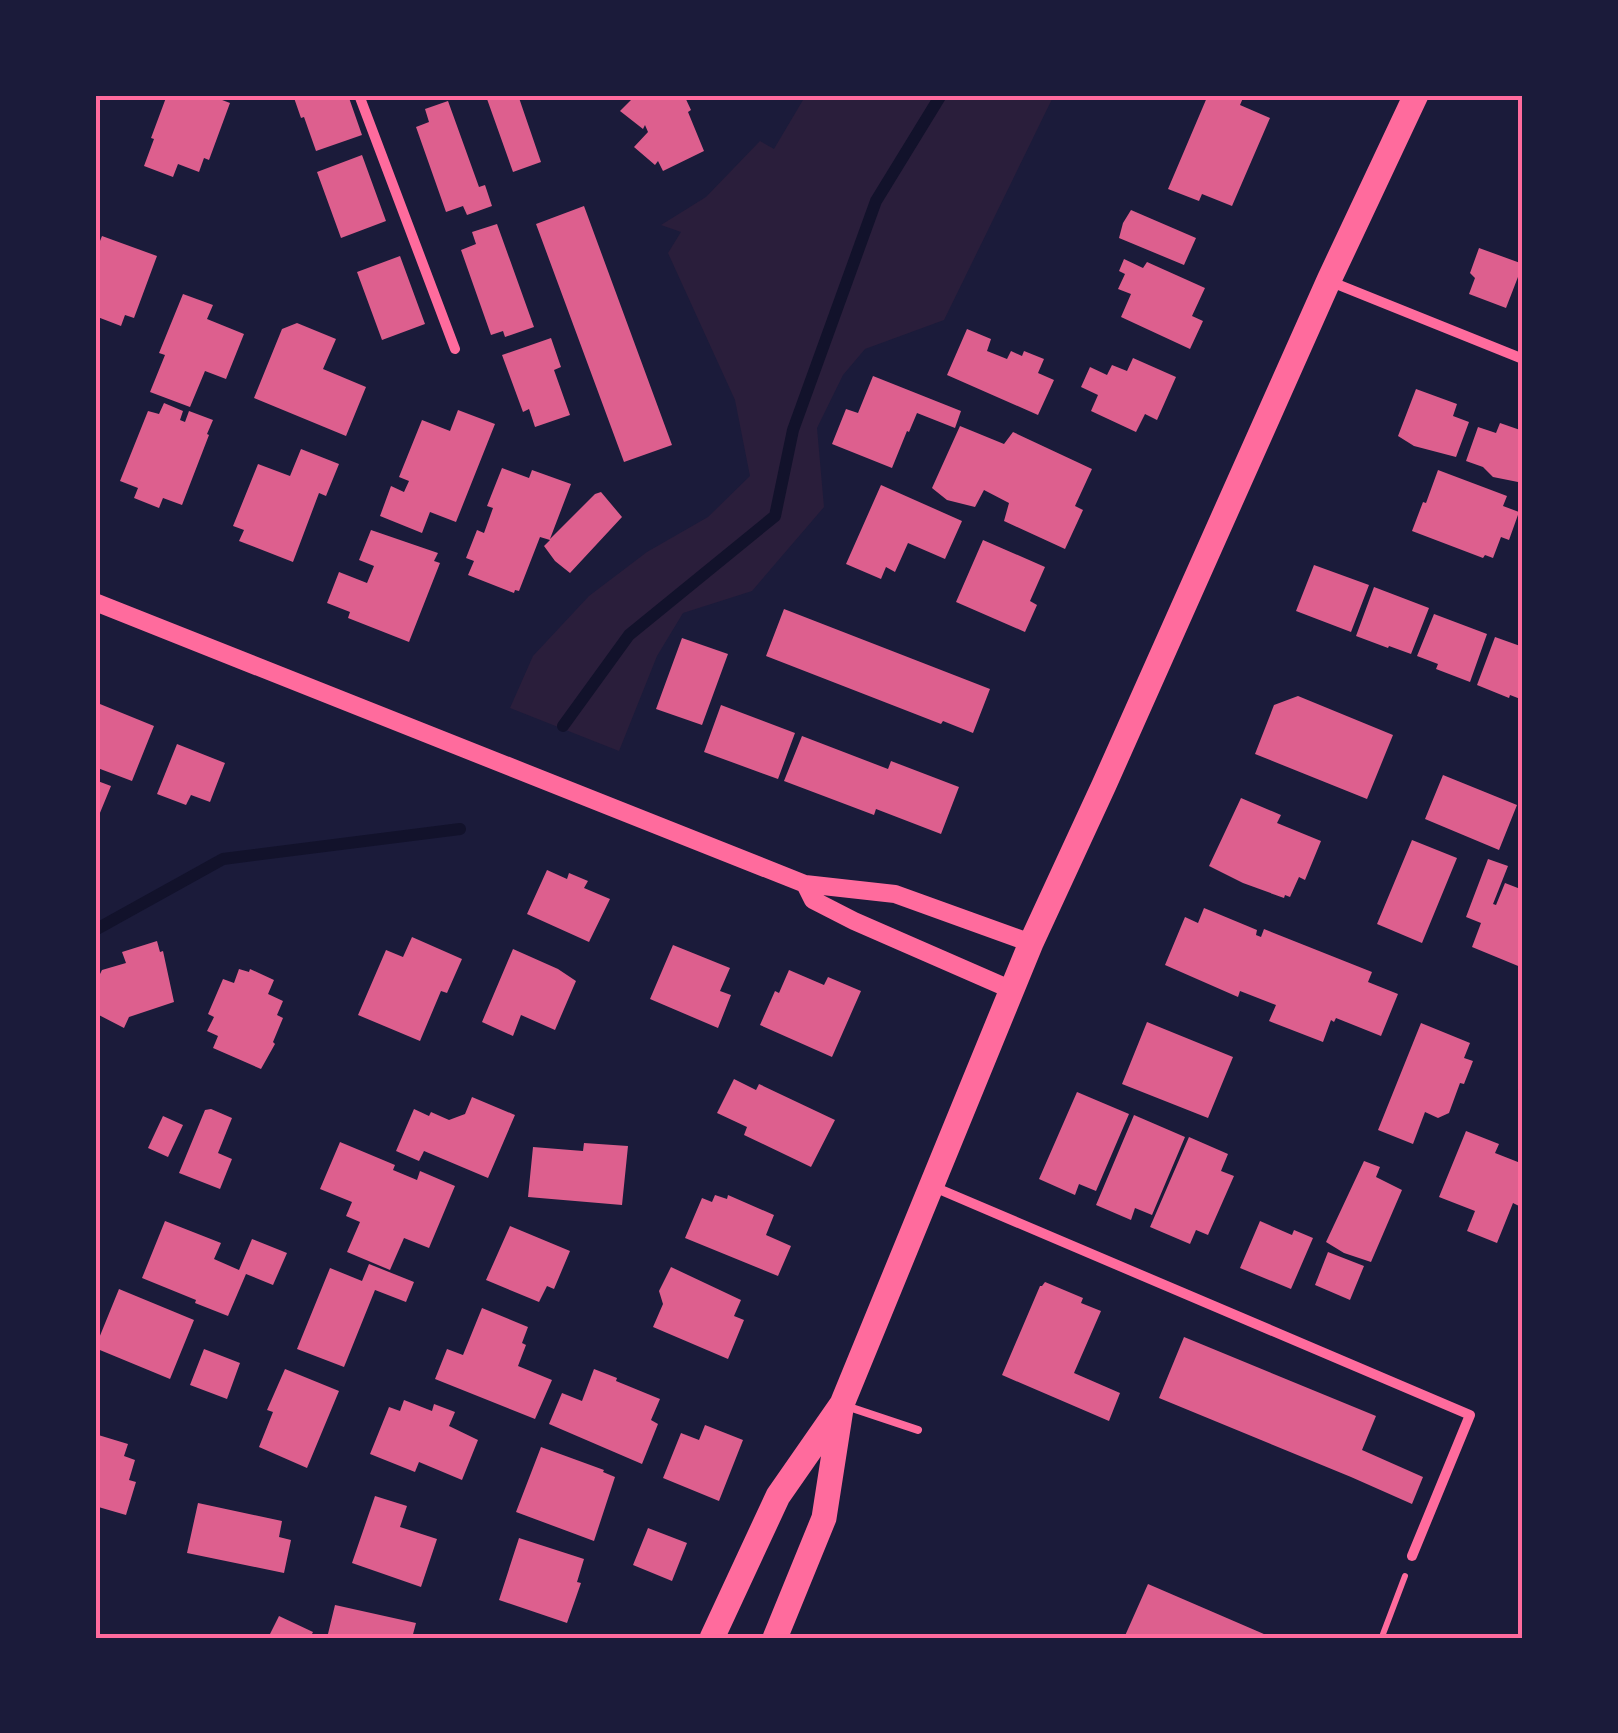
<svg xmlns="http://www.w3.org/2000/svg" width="1618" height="1733" font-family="Montserrat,sans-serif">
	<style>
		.green { fill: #2a1e3b }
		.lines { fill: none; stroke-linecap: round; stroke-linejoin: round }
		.stream { stroke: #12122b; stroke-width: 12 }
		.building { fill: #dd5f8e }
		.path { stroke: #ff6b9d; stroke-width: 6 }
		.service { stroke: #ff6b9d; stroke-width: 8 }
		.minor { stroke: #ff6b9d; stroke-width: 10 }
		.tertiary { stroke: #ff6b9d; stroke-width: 18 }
		.primary { stroke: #ff6b9d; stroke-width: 25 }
		.neatline { fill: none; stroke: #ff6b9d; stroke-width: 4 }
	</style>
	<rect width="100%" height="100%" fill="#1b1b3a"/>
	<path class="green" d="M806 95H1054L944 320 865 349 843 375 817 428 824 507 752 591 683 613 657 656 619 751 510 708 533 656 589 596 647 552 708 517 750 476 735 400 668 253 681 232 661 225 706 197 760 141 774 149Z"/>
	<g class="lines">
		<path class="stream" d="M563 726 629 635 775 516 793 430 876 201 941 95
			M95 930 223 859 460 829"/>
	</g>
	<path class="building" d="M167 95H209L230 103 209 160 204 158 199 172 178 164 173 177 144 166 154 139 151 138Z
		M293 95H348L362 135 316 151 304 117 301 118Z
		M499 95H518L541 162 513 172 487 99Z
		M636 95H684L691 110 688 112 704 151 663 171 658 161 655 165 634 147 648 132 645 125 643 129 620 111Z
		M1208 95H1237L1243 98 1240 105 1270 118 1232 206 1202 194 1199 201 1168 189Z
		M448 101 479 187 485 185 492 206 467 215 463 206 446 212 416 127 429 122 425 109Z
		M362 155 386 221 341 238 317 172Z
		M584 206 672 445 624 462 536 224Z
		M1131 210 1196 238 1184 265 1119 238 1123 223Z
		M497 224 534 327 505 337 503 331 491 335 461 250 476 244 472 232Z
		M102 236 157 256 134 318 125 315 121 326 95 316V244L98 246Z
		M1479 248 1523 264 1506 308 1469 294 1475 278 1470 273Z
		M400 256 425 324 382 340 357 272Z
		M1124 259 1143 268 1147 262 1205 288 1192 316 1203 321 1190 349 1121 317 1131 294 1118 289 1125 274 1119 271Z
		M183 294 213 305 207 319 244 334 226 379 205 371 190 407 150 392 165 355 159 353Z
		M297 323 336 339 323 369 366 387 346 436 254 398 282 329Z
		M967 329 991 339 987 351 1007 359 1011 351 1022 356 1024 351 1044 359 1038 373 1054 380 1038 415 947 375Z
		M551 338 561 367 554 370 570 415 535 427 529 409 523 412 502 355Z
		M1133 358 1176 377 1157 420 1145 414 1136 432 1091 411 1098 395 1081 387 1090 367 1107 375 1112 365 1127 371Z
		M873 376 961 411 955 428 917 413 909 432 907 431 892 468 832 444 846 409 858 413Z
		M1416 389 1457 404 1453 416 1469 422 1456 457 1414 446 1398 436Z
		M164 403 183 411 180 420 185 422 189 411 213 420 207 434 209 435 182 505 163 498 159 508 134 498 138 488 120 481 148 411 159 414Z
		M458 410 495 424 456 522 430 512 422 533 380 516 391 486 404 492 409 481 399 477 422 420 450 431Z
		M1500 423 1523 431V469L1518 482 1493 477 1483 467 1466 461 1478 427 1496 433Z
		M960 426 1004 444 1013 432 1092 469 1075 506 1083 510 1065 549 1004 521 1009 503 984 490 975 507 947 500 932 488Z
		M301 449 339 464 326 496 319 493 293 562 239 541 244 530 233 526 258 464 290 476Z
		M502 468 529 478 532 470 571 484 550 539 595 494 601 492 622 517 570 573 555 561 544 546 550 540 540 537 519 591 515 590 514 593 468 575 474 561 466 558 477 530 484 533 493 508 487 506Z
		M1438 470 1507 496 1503 506 1519 512 1509 540 1501 537 1493 558 1485 555 1483 558 1412 531 1423 502 1426 503Z
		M881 485 962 521 945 559 908 543 895 572 886 567 881 579 846 564Z
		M371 530 438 553 434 561 440 563 409 642 348 618 350 612 327 603 339 572 367 583 374 566 359 560Z
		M983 540 1045 567 1030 601 1037 605 1025 632 956 602Z
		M1314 565 1369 585 1351 632 1296 611Z
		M1374 587 1429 608 1411 654 1389 646 1388 648 1356 636Z
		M784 609 990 689 973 733 943 721 941 724 766 656Z
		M1434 614 1487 634 1470 682 1436 669 1438 664 1417 656Z
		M1495 637 1523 647V700L1510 695 1509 698 1477 685Z
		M682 638 728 654 702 725 656 709Z
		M1298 696 1393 735 1367 799 1255 754 1274 705Z
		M95 702 154 726 132 781 95 767Z
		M721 705 795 733 778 779 704 752Z
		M802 736 888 769 891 761 959 787 941 834 876 809 874 815 784 781Z
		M177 744 225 763 210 802 191 795 186 805 157 794Z
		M1443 775 1517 805 1499 850 1425 819Z
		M95 780 111 786 95 825Z
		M1241 798 1281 815 1277 823 1321 841 1305 880 1299 877 1290 897 1285 895 1284 898 1243 883 1209 866Z
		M1412 840 1457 858 1422 943 1377 924Z
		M1488 859 1508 866 1493 904 1496 905 1505 883 1523 890V968L1472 947 1481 923 1466 917Z
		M547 870 567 879 569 873 588 881 584 888 610 899 589 942 527 914Z
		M1204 908 1257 930 1256 935 1261 937 1264 929 1372 972 1368 982 1398 994 1381 1036 1336 1018 1334 1022 1331 1020 1323 1042 1269 1021 1276 1005 1240 991 1238 997 1165 965 1185 917 1198 923Z
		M412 937 462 959 447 993 441 991 420 1041 358 1015 386 950 403 957Z
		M157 941 160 952 163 951 174 1002 129 1017 124 1028 95 1013V984L102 970 126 963 122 952Z
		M673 945 730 968 720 991 731 995 718 1028 650 999Z
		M513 949 558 969 576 981 555 1030 521 1015 513 1036 482 1022Z
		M239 969 249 972 250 969 274 980 268 994 283 1001 277 1015 283 1018 273 1042 275 1044 261 1069 213 1048 218 1036 207 1031 214 1017 208 1014 223 979 234 983Z
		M789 970 824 985 828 977 861 991 832 1057 760 1025 775 991 779 993Z
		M1147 1022 1233 1057 1208 1118 1122 1084Z
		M1421 1023 1470 1043 1464 1058 1473 1061 1464 1084 1460 1083 1449 1113 1438 1118 1425 1112 1413 1144 1378 1130Z
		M734 1079 756 1090 759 1084 835 1120 811 1167 744 1135 747 1127 717 1113Z
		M1077 1092 1129 1114 1096 1191 1079 1184 1075 1195 1039 1179Z
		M472 1097 515 1115 488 1178 424 1151 419 1161 396 1151 414 1109 429 1116 431 1112 449 1120 465 1114Z
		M211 1109 232 1118 218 1153 232 1159 220 1189 179 1173 205 1110Z
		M1134 1115 1185 1137 1152 1215 1135 1208 1131 1220 1096 1205Z
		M163 1116 183 1125 168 1157 148 1148Z
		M1466 1131 1499 1144 1495 1153 1523 1164V1197L1519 1206 1513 1203 1497 1243 1467 1231 1475 1211 1439 1197Z
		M1189 1137 1228 1154 1221 1171 1234 1176 1208 1235 1196 1230 1190 1244 1150 1227Z
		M340 1142 395 1165 393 1170 417 1180 420 1171 455 1186 429 1248 404 1238 390 1270 347 1252 360 1222 346 1216 352 1202 320 1189Z
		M584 1143 628 1146 622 1205 528 1197 533 1147 583 1151Z
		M1364 1161 1380 1167 1376 1177 1402 1190 1371 1262 1344 1253 1326 1242Z
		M715 1195 727 1199 728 1195 774 1215 766 1235 791 1246 778 1276 685 1238 702 1198 712 1202Z
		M165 1221 221 1243 214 1259 239 1270 252 1239 287 1253 273 1285 246 1274 228 1316 195 1303 196 1300 142 1278Z
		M1260 1221 1292 1235 1294 1230 1313 1238 1291 1289 1240 1268Z
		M510 1226 570 1251 554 1289 547 1286 539 1302 486 1280Z
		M1328 1252 1364 1266 1350 1300 1315 1285Z
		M369 1264 414 1282 406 1302 375 1290 344 1367 297 1349 330 1268 362 1281Z
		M671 1267 741 1300 734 1316 744 1320 728 1359 653 1327 663 1304 659 1291Z
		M1045 1282 1083 1298 1081 1303 1101 1311 1074 1373 1120 1393 1109 1421 1002 1375 1040 1286H1042Z
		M119 1289 194 1320 170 1379 95 1348Z
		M482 1308 528 1327 522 1343 526 1345 518 1366 552 1380 535 1419 435 1379 447 1349 463 1355Z
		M1184 1337 1376 1416 1362 1450 1423 1477 1412 1504 1351 1477 1159 1398Z
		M204 1349 240 1363 227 1399 190 1385Z
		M285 1369 339 1391 307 1468 259 1447 273 1412 267 1410Z
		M594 1369 617 1378 616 1381 660 1399 651 1420 658 1424 642 1464 549 1424 562 1393 582 1401Z
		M404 1400 432 1411 434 1404 455 1412 449 1426 478 1440 462 1480 419 1462 415 1472 370 1454 389 1407 400 1411Z
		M705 1425 743 1440 719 1501 663 1478 681 1433 699 1440Z
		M95 1434 128 1444 124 1456 135 1460 129 1480 136 1482 126 1515 95 1506Z
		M541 1447 604 1470 603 1472 615 1477 594 1541 516 1512Z
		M375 1496 407 1506 400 1527 437 1539 421 1587 352 1563Z
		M198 1503 282 1521 279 1537 291 1540 284 1573 187 1553Z
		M648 1528 687 1543 672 1581 633 1565Z
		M519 1538 584 1559 577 1582 581 1583 567 1623 499 1600Z
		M1148 1584 1273 1638H1124Z
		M335 1605 416 1623 412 1638H327Z
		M279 1616 313 1632 310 1638H268Z"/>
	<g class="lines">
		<path class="path" d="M1383 1634 1405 1576"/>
		<path class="service" d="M846 1406 918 1430"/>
		<path class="minor" d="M359 95 455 349
			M1329 281 1523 359
			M934 1187 1470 1415 1412 1556"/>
		<path class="tertiary" d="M95 602 805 884 895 894 1031 943
			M805 884 813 900 854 921 1012 990"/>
		<path class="primary" d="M712 1638 778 1496 842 1404 1031 943 1104 785 1329 280 1416 95
			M775 1638 824 1518 841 1409"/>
	</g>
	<rect width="1618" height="1733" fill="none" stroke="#1b1b3a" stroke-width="195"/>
	<rect x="98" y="98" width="1422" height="1538" class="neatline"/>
</svg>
